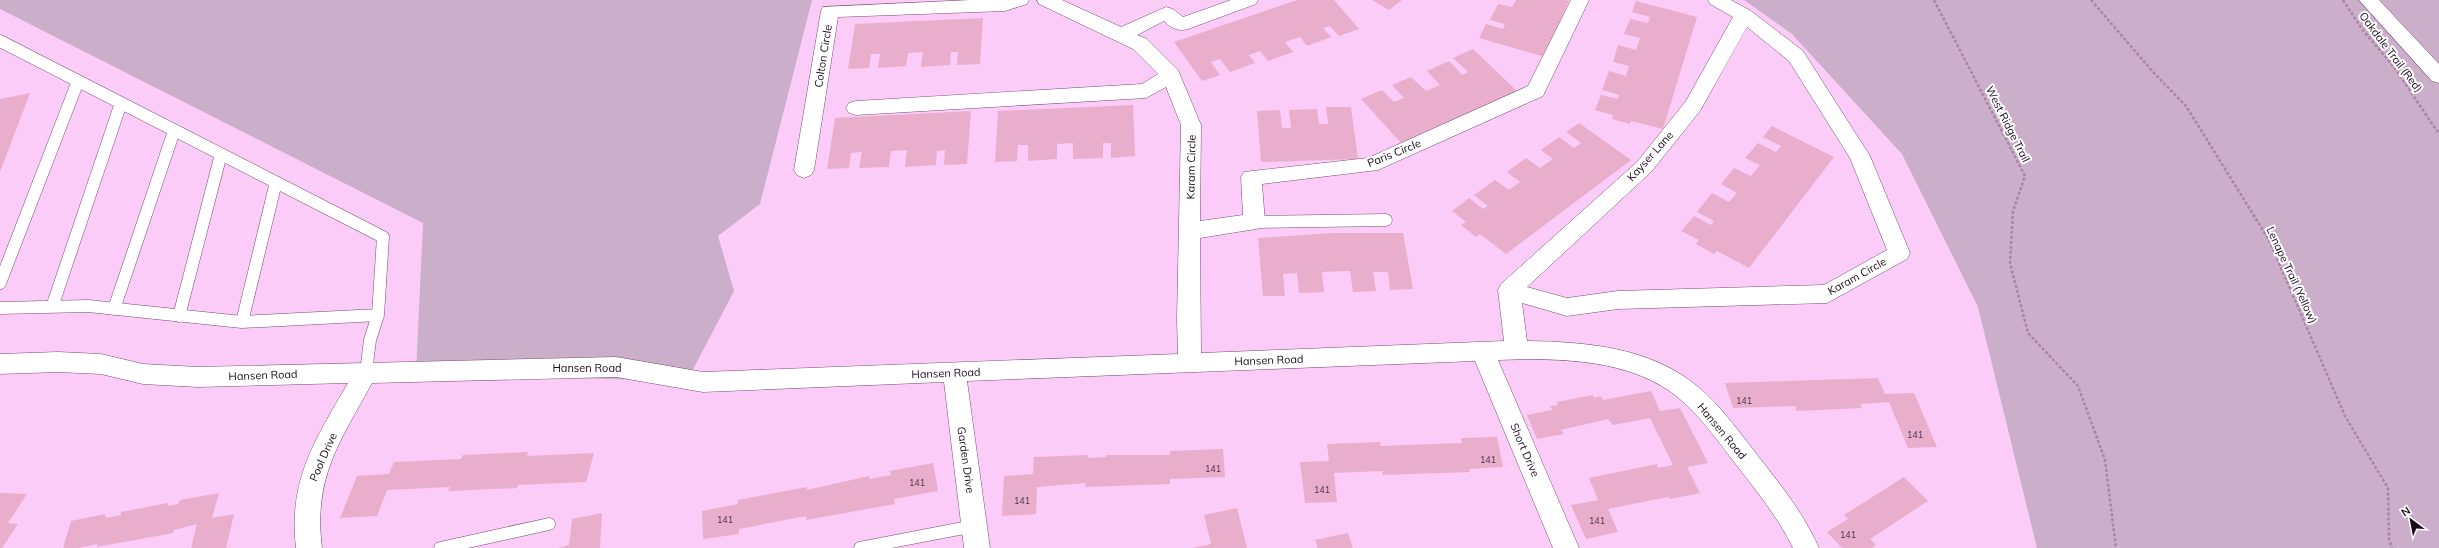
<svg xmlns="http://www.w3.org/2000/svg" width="2439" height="548" font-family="Mulish,sans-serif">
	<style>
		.green { fill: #cbaec9 }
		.building { fill: #e9aecb }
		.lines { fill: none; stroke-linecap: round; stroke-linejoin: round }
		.service-casing { stroke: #754d73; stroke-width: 13 }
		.minor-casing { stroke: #754d73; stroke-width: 1 }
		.path { stroke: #a985a6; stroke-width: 2.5; stroke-dasharray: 3 2; stroke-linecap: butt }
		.service { stroke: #fff; stroke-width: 12 }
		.minor { fill: #fff; fill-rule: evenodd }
		.labels { text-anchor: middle; stroke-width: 4; stroke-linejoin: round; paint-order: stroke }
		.number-label { font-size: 9px; fill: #4d3245 }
		.street-label { font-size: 11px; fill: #190918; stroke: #fff }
	</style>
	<rect width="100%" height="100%" fill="#fbccf8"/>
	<path class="green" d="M0 0H812L760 204 718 236 734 291 687 381 416 374 423 223 0 9Z
		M1744 0H2439V548H2037L1978 307 1902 154 1792 34Z"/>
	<path class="building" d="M1297 0H1334L1359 29 1339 36 1330 26 1323 28 1331 37 1307 46 1300 37 1285 42 1293 52 1268 61 1260 51 1249 55 1255 63 1230 72 1220 59 1211 62 1220 75 1202 81 1174 42Z
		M1372 0H1402L1389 10Z
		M1516 0H1569L1545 57 1479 38 1486 24 1503 29 1505 24 1490 20 1498 4 1512 7Z
		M1636 1 1697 17 1663 129 1631 121 1630 124 1612 119 1613 115 1595 110 1601 95 1618 99 1619 95 1602 90 1609 71 1626 76 1629 66 1613 62 1618 45 1636 50 1640 38 1624 34 1630 19 1648 23 1650 17 1632 12Z
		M983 18 980 64 957 65 958 52H951L950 65 921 67 923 52 908 53 906 66 878 68 880 54H871L869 68 848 69 855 24Z
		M1473 49 1517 91 1402 144 1361 99 1382 90 1394 102 1404 98 1392 85 1411 77 1426 91 1440 85 1427 71 1449 61 1462 75 1468 72 1453 58Z
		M30 93 0 172V99Z
		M1133 105 1135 156 1111 158V143H1103V158L1073 159V143L1057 144V159L1028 161V145H1018L1017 161 995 162 998 111Z
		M1326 107H1351L1358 159 1261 162 1257 111 1280 110 1282 128H1291L1289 110 1317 109 1319 124H1328Z
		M971 111 967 164 944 165 945 150 937 151 936 165 905 167 907 150 891 151 889 167 859 168 862 152 851 153 849 168 827 169 835 118Z
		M1579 123 1631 160 1506 254 1480 234 1476 237 1461 225 1466 222 1452 211 1469 198 1483 209 1488 206 1474 195 1495 180 1509 190 1520 182 1507 172 1526 158 1540 168 1553 159 1541 150 1559 137 1574 148 1581 143 1566 132Z
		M1772 126 1834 157 1749 268 1717 251 1714 254 1696 244 1699 240 1681 231 1694 216 1711 225 1714 221 1697 212 1712 193 1729 202 1737 193 1721 184 1734 168 1751 176 1760 165 1745 158 1758 143 1776 152 1781 146 1763 137Z
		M1331 233H1403L1413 289 1390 290 1388 272H1373L1376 291 1353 292 1350 271 1322 272 1324 292 1299 293 1297 273 1283 274 1285 296H1263L1258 238Z
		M1878 378 1885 394 1914 393 1937 447 1908 448 1889 402 1860 404 1862 408 1797 411 1795 406 1733 408 1725 383Z
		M1651 391 1660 411 1680 408 1708 463 1687 467 1700 493 1670 499 1668 497 1608 509 1618 532 1586 539 1571 505 1598 500 1589 478 1657 464 1658 468 1673 465 1650 418 1613 425 1608 419 1561 430 1564 434 1537 439 1527 415 1552 410 1550 406 1558 405 1557 402 1593 395 1594 398 1601 396 1603 400Z
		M1497 437 1503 467 1469 469 1470 472 1382 475 1383 471 1334 473 1337 502 1305 503 1300 462 1329 461 1327 444 1380 442 1381 446 1462 443 1461 438Z
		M1223 449 1225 477 1170 479V484L1085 487 1086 483 1037 487 1036 514 1002 516 1004 476 1033 474 1034 457 1088 455V458L1106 457V455H1170V451Z
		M528 452 527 456 594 453 586 482 518 485 517 488 448 491 450 487 387 490 377 516 340 518 357 476 389 474 394 462 461 459 463 455Z
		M933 463 938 491 894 499 895 504 806 520V516L739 529V534L703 539 702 511 738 504V500L807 487V490L869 476V479L891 475 890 471Z
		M1904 477 1928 501 1870 539 1876 545 1872 548H1842L1827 532 1848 519 1844 515Z
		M0 493 27 494 8 523 18 524 2 548H0Z
		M219 493 212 518 234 514 226 548H191L197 524 174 530 173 533 97 547 98 544 77 548H63L71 521 105 514 106 518 121 515V512L168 503V506L178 504 180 500Z
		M1237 508 1247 548H1193L1211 544 1204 515Z
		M602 513 600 548H558L569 545 572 519Z
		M1348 533 1353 548H1318L1315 540Z"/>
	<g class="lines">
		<defs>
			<path id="service" d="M0 41 383 237 378 315 242 322 88 306 0 308
				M1254 222 1386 220
				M0 283 78 81
				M52 307 121 103
				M114 309 174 131
				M179 316 221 154
				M242 322 276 182
				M366 372 370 340 378 315
				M440 548 549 524
				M860 548 974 526"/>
			<path id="minor" d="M971 0H1029L1027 4 1005 11 838 17 814 170 811 175 804 178 797 175 794 170 821 11 823 7Z
				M1037 0H1062L1121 27 1166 7 1173 9 1183 17 1231 0H1258L1256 4 1188 29C1177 32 1172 28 1164 21L1137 35 1147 39 1178 70 1201 125 1200 221 1243 215 1241 177 1244 172 1368 158 1528 86 1571 0H1589L1543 96 1378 170 1262 184 1265 222 1262 228 1200 238 1201 353 1504 341 1498 290 1501 284 1637 162 1686 101 1733 17 1710 4 1708 0H1731L1751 11 1803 51 1870 156 1910 253 1907 259 1827 303 1618 309 1567 316 1522 303 1527 341C1586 342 1650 347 1697 386 1720 405 1737 429 1755 452 1779 483 1803 512 1819 548H1793C1779 519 1758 493 1738 467 1720 444 1704 420 1681 400 1633 358 1559 358 1498 360L1579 548H1553L1475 361 967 381 990 548H964L944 382 703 392 616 377 372 383C340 442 313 477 322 548H296C288 480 315 440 348 383L198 387 143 384 101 374 58 372 0 374V354L58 352 101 354 143 364 198 367 616 357 703 372 1178 354 1177 320 1181 125 1166 87 1146 98 856 115 849 113 846 108 849 103 856 101 1142 84 1158 74 1133 49 1039 4ZM1747 27 1789 61 1850 158 1887 250 1824 285 1618 291 1567 298 1527 287 1651 172 1700 111Z
				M2359 0H2379L2439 64V83L2432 81Z"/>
		</defs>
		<use href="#service" class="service-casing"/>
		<use href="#minor" class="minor-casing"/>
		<path class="path" d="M1934 0 2025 176 2013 211 2010 263 2028 333 2078 386 2105 460 2116 548
			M2091 0 2153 72 2186 106 2269 240 2345 416 2388 488 2389 539 2392 548
			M2343 0 2362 29 2394 67 2439 134"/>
		<use href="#service" class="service"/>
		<use href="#minor" class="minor"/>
	</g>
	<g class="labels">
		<g class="number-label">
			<text x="1744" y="404">141</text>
			<text x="1915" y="438">141</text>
			<text x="1488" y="463">141</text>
			<text x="1213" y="472">141</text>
			<text x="917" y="486">141</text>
			<text x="1322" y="493">141</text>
			<text x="1022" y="504">141</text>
			<text x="725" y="523">141</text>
			<text x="1597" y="524">141</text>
			<text x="1848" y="538">141</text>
		</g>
		<g class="street-label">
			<text transform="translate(2391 52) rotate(53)" y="4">Oakdale Trail (Red)</text>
			<text transform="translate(823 56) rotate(-81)" y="4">Colton Circle</text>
			<text transform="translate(2008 124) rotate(63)" y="4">West Ridge Trail</text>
			<text transform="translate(1394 153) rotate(-22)" y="4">Paris Circle</text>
			<text transform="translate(1650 156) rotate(-48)" y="4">Kayser Lane</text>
			<text transform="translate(1191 167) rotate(-89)" y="4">Karam Circle</text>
			<text transform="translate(2292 275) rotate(65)" y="4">Lenape Trail (Yellow)</text>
			<text transform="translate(1857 276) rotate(-29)" y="4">Karam Circle</text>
			<text transform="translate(1269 360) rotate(-2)" y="4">Hansen Road</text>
			<text x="587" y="372">Hansen Road</text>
			<text transform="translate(946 373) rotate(-2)" y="4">Hansen Road</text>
			<text transform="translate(263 375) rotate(-2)" y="4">Hansen Road</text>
			<text transform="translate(1722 431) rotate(50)" y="4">Hansen Road</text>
			<text transform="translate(1525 450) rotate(67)" y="4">Short Drive</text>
			<text transform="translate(323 457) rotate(-66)" y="4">Pool Drive</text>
			<text transform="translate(966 460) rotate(82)" y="4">Garden Drive</text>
		</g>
	</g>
	<g transform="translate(2411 520) rotate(328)" stroke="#ffffff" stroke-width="3" paint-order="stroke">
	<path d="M0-3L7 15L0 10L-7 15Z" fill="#190918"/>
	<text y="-6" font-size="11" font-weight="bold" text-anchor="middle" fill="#190918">N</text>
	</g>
</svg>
